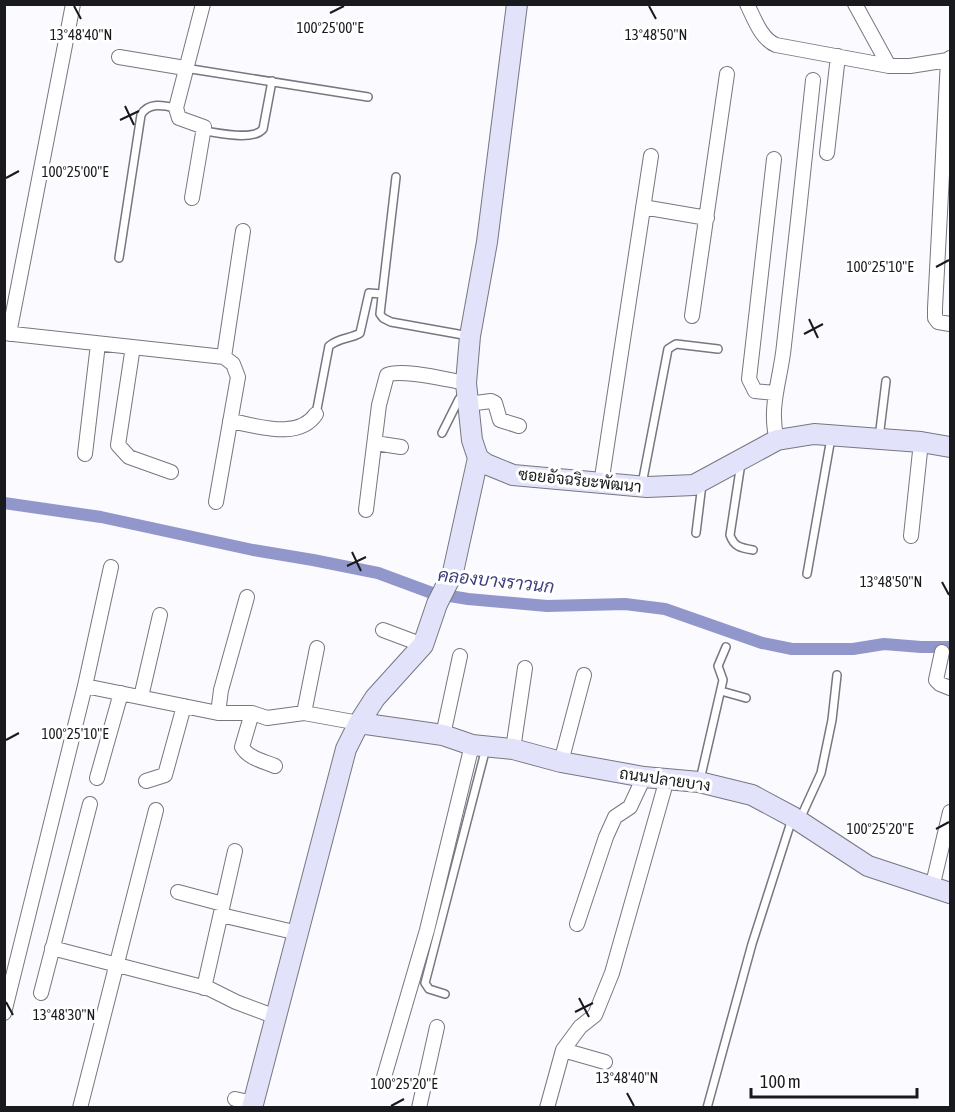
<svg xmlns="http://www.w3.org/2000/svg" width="955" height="1112" font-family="'Asap Condensed',Sarabun,sans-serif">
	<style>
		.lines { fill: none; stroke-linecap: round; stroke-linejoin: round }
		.canal { stroke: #9197ca; stroke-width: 12 }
		.lane-casing { stroke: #767780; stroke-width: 10 }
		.street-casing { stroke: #767780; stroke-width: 16 }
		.secondary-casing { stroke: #767780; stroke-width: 22 }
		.lane { stroke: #fff; stroke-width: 7 }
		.street { stroke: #fff; stroke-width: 14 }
		.secondary { stroke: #e2e3fa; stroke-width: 20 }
		.ticks { fill: none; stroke: #191a1d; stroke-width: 2 }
		.labels { text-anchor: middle; stroke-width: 6; stroke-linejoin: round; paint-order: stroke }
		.street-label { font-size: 16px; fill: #191a1d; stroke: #fff }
		.water-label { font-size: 18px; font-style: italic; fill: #3c3e7e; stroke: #fff }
		.ticks-label { font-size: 15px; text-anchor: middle; fill: #191a1d; stroke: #fff; stroke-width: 6; stroke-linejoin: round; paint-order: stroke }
	</style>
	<rect width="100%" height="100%" fill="#fafaff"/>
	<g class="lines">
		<path class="canal" d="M4 503 101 517 253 550 313 560 378 573 432 593 468 599 547 606 625 604 665 609 762 643 792 649H853L884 644 921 647H950"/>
		<defs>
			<path id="lane" d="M185 68 368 97
				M205 131C219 133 254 141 263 129L272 81
				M396 177 380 314 383 318 391 322 469 336
				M119 258 141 115C148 102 163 105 176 108
				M316 414 329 346C340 337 351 339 360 333L369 293 382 294
				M442 433 459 399 465 397
				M879 438 886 381
				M741 463 730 535C734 547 741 548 753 550
				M642 484 668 349 676 344 718 349
				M696 533 702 484
				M807 574 831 438
				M721 691 746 698
				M700 780 723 680 718 666 726 647
				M800 819 821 773 832 720 837 675
				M445 994 429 989 425 983 486 748
				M707 1108 752 944 792 819"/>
			<path id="street" d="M747 4C754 18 761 39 776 45L889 66H910L948 60 950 58
				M855 4 889 66
				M119 57 185 68
				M948 60 935 308V318L938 322 950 324
				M827 153 838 56
				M774 159 749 379 755 391 775 393
				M192 198 204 127 179 118 176 108 203 4
				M643 207 707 218
				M692 316 727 74
				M4 333 224 357 233 364 238 377 216 502
				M9 334 73 4
				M129 347 132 353 118 445 129 457 171 472
				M224 357 243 231
				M468 404 491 401 495 403 500 420 519 426
				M230 421C256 425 298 441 316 414
				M777 440C768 408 781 378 784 345 794 257 804 168 813 80
				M375 443 401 447
				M85 454 98 344
				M601 484 651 156
				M366 510 379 405 387 375C402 368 448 380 466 383
				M911 536 921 442
				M383 630 423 645
				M942 652 936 680 940 684 950 688
				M85 686 218 713H252L267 718 304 713 359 723
				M141 697 160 615
				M218 713 221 690 247 597
				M252 713 242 747C248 758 263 761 275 766
				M304 713 317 648
				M443 735 460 656
				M513 749 525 668
				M561 762 584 675
				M97 778 121 693
				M146 781 165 775 184 706
				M932 888 950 812
				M178 892 223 904
				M221 915 298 933
				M577 924 606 837 615 817 630 807 644 777
				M52 948 210 989 236 1002 276 1017
				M204 988 235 851
				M41 993 90 804
				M4 1013 85 686 111 567
				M563 1050 605 1062
				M384 1077 427 930 472 745
				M235 1099 253 1103
				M80 1108 156 810
				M419 1108 437 1027
				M547 1108 563 1050 580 1027 595 1015 612 973 667 779"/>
			<path id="secondary" d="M517 4 487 242 470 336 466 383 472 440 478 458 486 464 513 475 647 487 694 485 777 440 814 434 921 442 950 447
				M359 723 443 735 472 745 513 749 561 762 644 777 699 782 752 795 793 817 868 866 950 893
				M252 1108 346 749 359 723 375 698 423 645 437 604 453 572 478 458"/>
		</defs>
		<use href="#lane" class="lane-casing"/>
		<use href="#street" class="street-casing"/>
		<use href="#secondary" class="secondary-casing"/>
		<use href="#lane" class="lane"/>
		<use href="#street" class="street"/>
		<use href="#secondary" class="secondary"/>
	</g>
	<path class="ticks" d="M74 6 81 19M649 6 656 19M330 13 344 6M125 106 134 125M120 120 139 111M6 178 19 171M936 267 949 260M809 319 818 338M804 334 823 324M352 552 361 571M347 566 366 557M942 582 949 595M6 740 19 733M936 829 949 822M579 998 589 1017M6 1002 13 1015M575 1012 593 1003M627 1093 634 1106M391 1106 404 1099"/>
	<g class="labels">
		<g class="street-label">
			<text transform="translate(580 480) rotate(6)" y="6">ซอยอัจฉริยะพัฒนา</text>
			<text transform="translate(665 779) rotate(8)" y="6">ถนนปลายบาง</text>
		</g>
		<g class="water-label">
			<text transform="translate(496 581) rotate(6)" y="6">คลองบางราวนก</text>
		</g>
	</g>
	<g class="ticks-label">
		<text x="330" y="33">100°25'00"E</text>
		<text x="81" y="40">13°48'40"N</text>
		<text x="656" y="40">13°48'50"N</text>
		<text x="75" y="177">100°25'00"E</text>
		<text x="880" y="272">100°25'10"E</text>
		<text x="891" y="587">13°48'50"N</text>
		<text x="75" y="739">100°25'10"E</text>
		<text x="880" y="834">100°25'20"E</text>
		<text x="64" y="1020">13°48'30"N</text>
		<text x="627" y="1083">13°48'40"N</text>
		<text x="404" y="1089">100°25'20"E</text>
	</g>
	<rect width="955" height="1112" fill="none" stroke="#191a1d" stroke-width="12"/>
	<path d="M751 1088v9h166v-9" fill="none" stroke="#191a1d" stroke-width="3"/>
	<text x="760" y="1088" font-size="18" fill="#191a1d" stroke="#ffffff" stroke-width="4.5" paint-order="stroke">100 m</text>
</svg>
